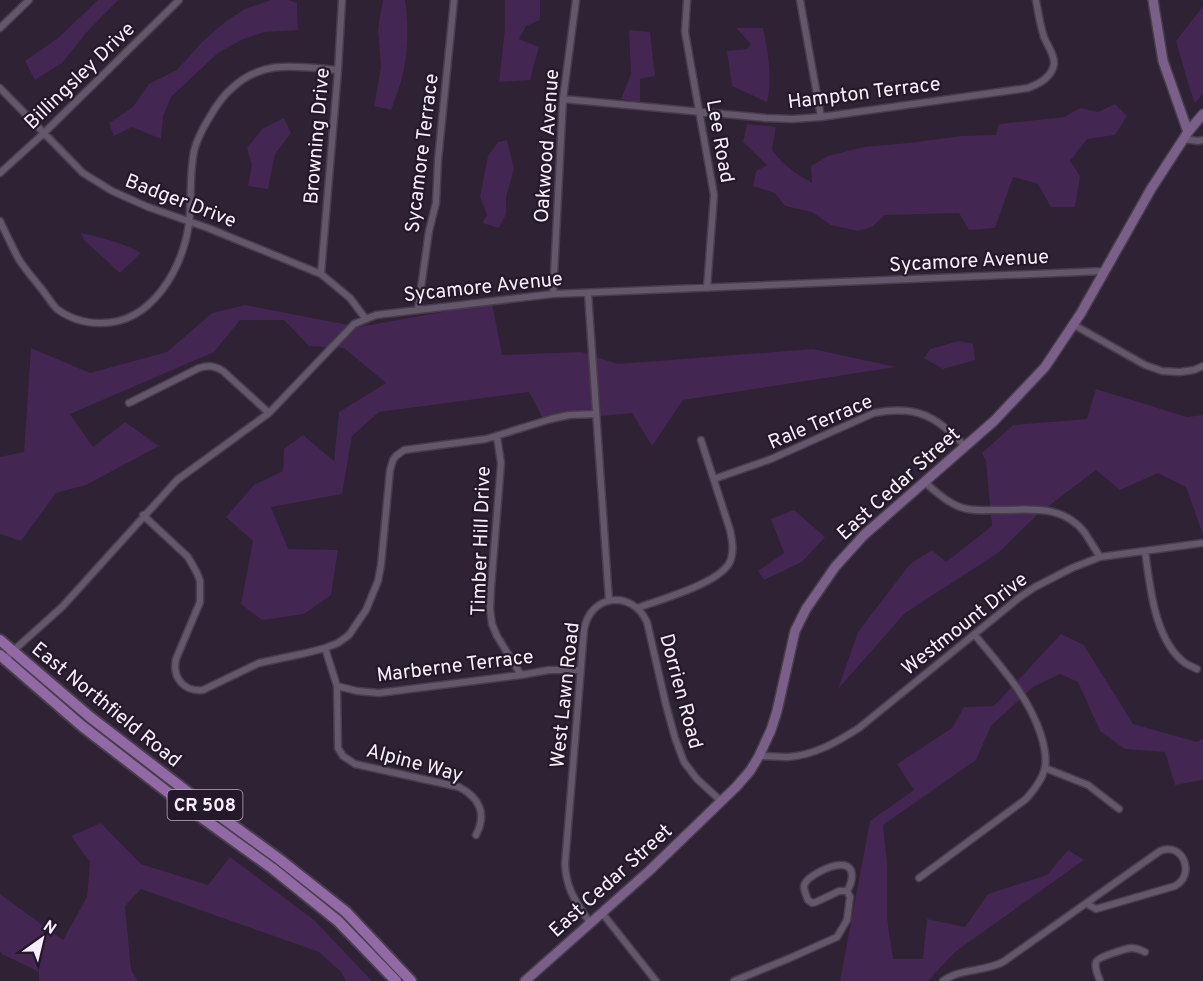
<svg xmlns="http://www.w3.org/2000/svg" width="1203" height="981" font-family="Overpass,sans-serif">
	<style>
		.green { fill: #432651 }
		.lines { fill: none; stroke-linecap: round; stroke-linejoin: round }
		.street-casing { stroke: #473d4c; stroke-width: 9 }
		.secondary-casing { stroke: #473d4c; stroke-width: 12 }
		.primary-casing { stroke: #473d4c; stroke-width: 14 }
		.street { stroke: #64576b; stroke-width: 6 }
		.secondary { stroke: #7a6088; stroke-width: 9 }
		.primary { stroke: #9169a5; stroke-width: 10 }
		.labels { text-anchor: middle; stroke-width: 4.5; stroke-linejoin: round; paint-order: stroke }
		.shield { fill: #24182a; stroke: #b7aebc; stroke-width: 1.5 }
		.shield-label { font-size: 18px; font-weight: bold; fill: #f6effb }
		.street-label { font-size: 20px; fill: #f6effb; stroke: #24182a }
	</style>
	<rect width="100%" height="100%" fill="#2e2234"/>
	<path class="green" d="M98 0H118L86 33 62 63 35 80 25 61 58 38Z
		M271 0H288L297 3 298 30 264 32 241 40 218 53 171 97 163 117 161 139 132 127 114 136 109 123 133 107 149 84 177 70 203 41 225 22 245 9Z
		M383 0H405C409 25 408 50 403 74 400 87 395 98 391 110L374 106 381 68 378 29Z
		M505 0H540V20L526 26 519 39 539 47 530 80 499 82 505 28Z
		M1203 6V94L1195 103 1190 90 1176 41Z
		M736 28H763C768 51 773 79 767 102L732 86 727 51 747 49 751 44Z
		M629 30 650 32 655 76 640 79V102L621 99 631 74Z
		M1115 104 1127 116 1115 135 1087 139 1070 161 1080 176 1075 207H1051L1038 184 1013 177 995 228 969 230 959 213 885 215 872 227 858 231 831 225 812 212 785 206 775 193 753 186 756 171 767 165 743 142 747 124 776 127 772 150C784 166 795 173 812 183L811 166 828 156 864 147 909 143 961 136 996 135 999 124 1064 117 1080 108 1098 112Z
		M284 118 291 133 275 154 268 189 248 186 252 165 247 148 262 129Z
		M507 140 514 169 506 197V214L499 228 482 223 487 215 480 197 488 156 498 142Z
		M81 233C102 238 122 242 141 253L120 273 84 240Z
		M492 303 502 355 581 352 618 364 813 349 896 367 683 400 652 446 632 413 545 422 529 392 379 412 352 436 342 494 271 507 288 549 338 550 331 595 304 614 262 620 241 604 253 541 226 517 254 485 283 471 284 449 303 435 334 461 339 412 386 383 344 348 309 346 284 320H240L214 352 70 414 93 447 125 422 159 446 86 485 56 493 21 541 0 534V457L24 452 31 348 90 373 167 352 212 313 245 305 359 327Z
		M959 341 973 344 975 360 943 369 924 358 930 349Z
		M1096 389 1187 417 1203 415V535L1186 487 1158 473 1120 490 1096 470 1038 514 998 553 905 613 838 689 858 632 910 564 932 550 946 562 992 526 986 461 982 453 1013 425 1087 419Z
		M794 510 825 537 802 562 764 580 758 571 784 553 771 519Z
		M1061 634 1084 645 1133 724 1197 742 1203 738V780L1175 785 1165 752 1125 749 1100 731 1078 682 1060 674 1033 687 991 726 976 760 883 825 887 863V918L893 959H923L927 919 965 927 988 894 1047 875 1068 850 1084 860 955 952 928 981H840L870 821 914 790 897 764 952 728 964 707 994 706Z
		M101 823 141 864 208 885 230 857 314 920 372 981H346L341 972 319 952 141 889 125 906 131 970 138 981H39V972L2 954 0 951V894L63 940 87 897 90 862 71 836Z"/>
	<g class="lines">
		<defs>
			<path id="street" d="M687 0 685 32 714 195 707 288
				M800 0 821 117
				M0 28 29 0
				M0 88 83 173 112 191 148 207 208 228 321 274 350 298 365 318
				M563 99 766 118 792 119 821 117 1028 88C1039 84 1052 77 1054 64 1055 55 1047 45 1044 37 1040 25 1038 12 1036 0
				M1183 139 1198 141 1203 140
				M0 173 43 134 179 0
				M0 221C6 234 12 246 18 258 24 268 33 278 40 287 46 294 51 303 57 309 69 318 85 323 100 323 152 324 182 269 189 224 192 200 189 175 194 151 198 134 218 100 231 89 263 58 299 67 338 70
				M321 274 338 70 342 0
				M588 293 609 601
				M553 294 563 99 576 0
				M418 309 429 231 436 203 438 160 454 0
				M1074 325 1145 365 1162 371 1180 372 1194 370 1203 366
				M129 403 199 368C209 365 215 366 223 371L269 413
				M497 437 501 463 491 588 490 609 492 624 497 636 521 675
				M714 479 771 459 874 413C917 405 936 416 965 446
				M924 482C937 492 950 506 967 509 977 511 989 510 999 510 1031 510 1063 504 1085 533 1090 541 1095 549 1100 557
				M143 515 188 557 197 573 200 581V602L176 659C172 678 184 692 203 690L259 663 306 653 325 648 338 643 349 635 366 610 378 581 381 565 390 470 393 460 396 456 404 450 486 439 551 419 569 415 596 414
				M1145 551C1150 585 1154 640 1185 663 1188 665 1193 667 1197 669
				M637 608C659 600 725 582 731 559 734 549 732 540 730 530L701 440
				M325 648 337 686 338 748 343 756 355 764 459 787C480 798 487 814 476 835
				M5 660 13 651 62 607 177 480 269 413 354 324 376 315 553 294 1104 271
				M337 686 357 691 379 693 521 675 549 670H580
				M759 756C769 756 779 757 788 757 815 755 837 742 859 728L1020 597 1035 587 1072 568 1100 557 1203 543
				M1045 768 1088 785 1119 809
				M919 878 1026 799C1034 790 1043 779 1045 767 1047 756 1044 745 1041 735 1028 695 1000 666 974 634
				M602 913 656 981
				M590 923C577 903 566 890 565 864L584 630C590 594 632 589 647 622L666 705 675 738 684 762 697 779 721 801
				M734 981 790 958 837 937 847 920 850 897 847 891C852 883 857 865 841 865 831 865 806 876 804 886 804 891 806 895 808 900L812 903 816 902 833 894 839 891H847
				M943 981C961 968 984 972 1003 962L1160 851C1183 841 1196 875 1175 886L1096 909 1087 904
				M1100 981C1098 976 1094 967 1096 962 1097 957 1125 949 1131 948 1136 948 1141 950 1145 952"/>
			<path id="secondary" d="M1153 0 1163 61 1188 132
				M525 981 649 871 736 787 750 771 759 756 771 730 777 711 795 631 806 609 835 567 864 535 994 421 1045 367 1081 313 1151 189 1188 132 1203 114"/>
			<path id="primary" d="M0 640 90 717 190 794 279 859 346 912 411 981
				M0 655 82 726 183 804 272 868 338 921 396 981"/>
		</defs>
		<use href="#street" class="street-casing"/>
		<use href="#secondary" class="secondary-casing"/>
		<use href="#primary" class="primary-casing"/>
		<use href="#street" class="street"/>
		<use href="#secondary" class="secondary"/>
		<use href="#primary" class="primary"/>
	</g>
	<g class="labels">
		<rect class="shield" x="167.5" y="790" width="75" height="30" rx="4.5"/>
		<g class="shield-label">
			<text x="205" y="811">CR 508</text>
		</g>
		<g class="street-label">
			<text transform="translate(79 75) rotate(-44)" y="7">Billingsley Drive</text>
			<text transform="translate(864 92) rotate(-7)" y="7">Hampton Terrace</text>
			<text transform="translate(316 136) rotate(-85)" y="7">Browning Drive</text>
			<text transform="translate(721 141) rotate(80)" y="7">Lee Road</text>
			<text transform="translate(546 146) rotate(-86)" y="7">Oakwood Avenue</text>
			<text transform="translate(421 153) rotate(-83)" y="7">Sycamore Terrace</text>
			<text transform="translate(181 200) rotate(21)" y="7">Badger Drive</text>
			<text transform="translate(969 260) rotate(-3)" y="7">Sycamore Avenue</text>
			<text transform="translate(483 286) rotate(-6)" y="7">Sycamore Avenue</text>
			<text transform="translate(820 421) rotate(-23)" y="7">Rale Terrace</text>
			<text transform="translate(898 483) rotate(-42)" y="7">East Cedar Street</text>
			<text transform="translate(480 541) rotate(-88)" y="7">Timber Hill Drive</text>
			<text transform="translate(964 623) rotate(-38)" y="7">Westmount Drive</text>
			<text transform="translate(455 665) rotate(-7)" y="7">Marberne Terrace</text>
			<text transform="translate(682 691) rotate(75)" y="7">Dorrien Road</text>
			<text transform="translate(564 695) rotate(-84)" y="7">West Lawn Road</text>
			<text transform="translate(107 704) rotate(39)" y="7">East Northfield Road</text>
			<text transform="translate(415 762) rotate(15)" y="7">Alpine Way</text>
			<text transform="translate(610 880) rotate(-42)" y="7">East Cedar Street</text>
		</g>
	</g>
	<g transform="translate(42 939) rotate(34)" stroke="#24182a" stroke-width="4.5" paint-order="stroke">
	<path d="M0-4.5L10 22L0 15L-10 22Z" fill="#f6effb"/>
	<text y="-9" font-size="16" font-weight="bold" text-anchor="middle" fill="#f6effb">N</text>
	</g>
</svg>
